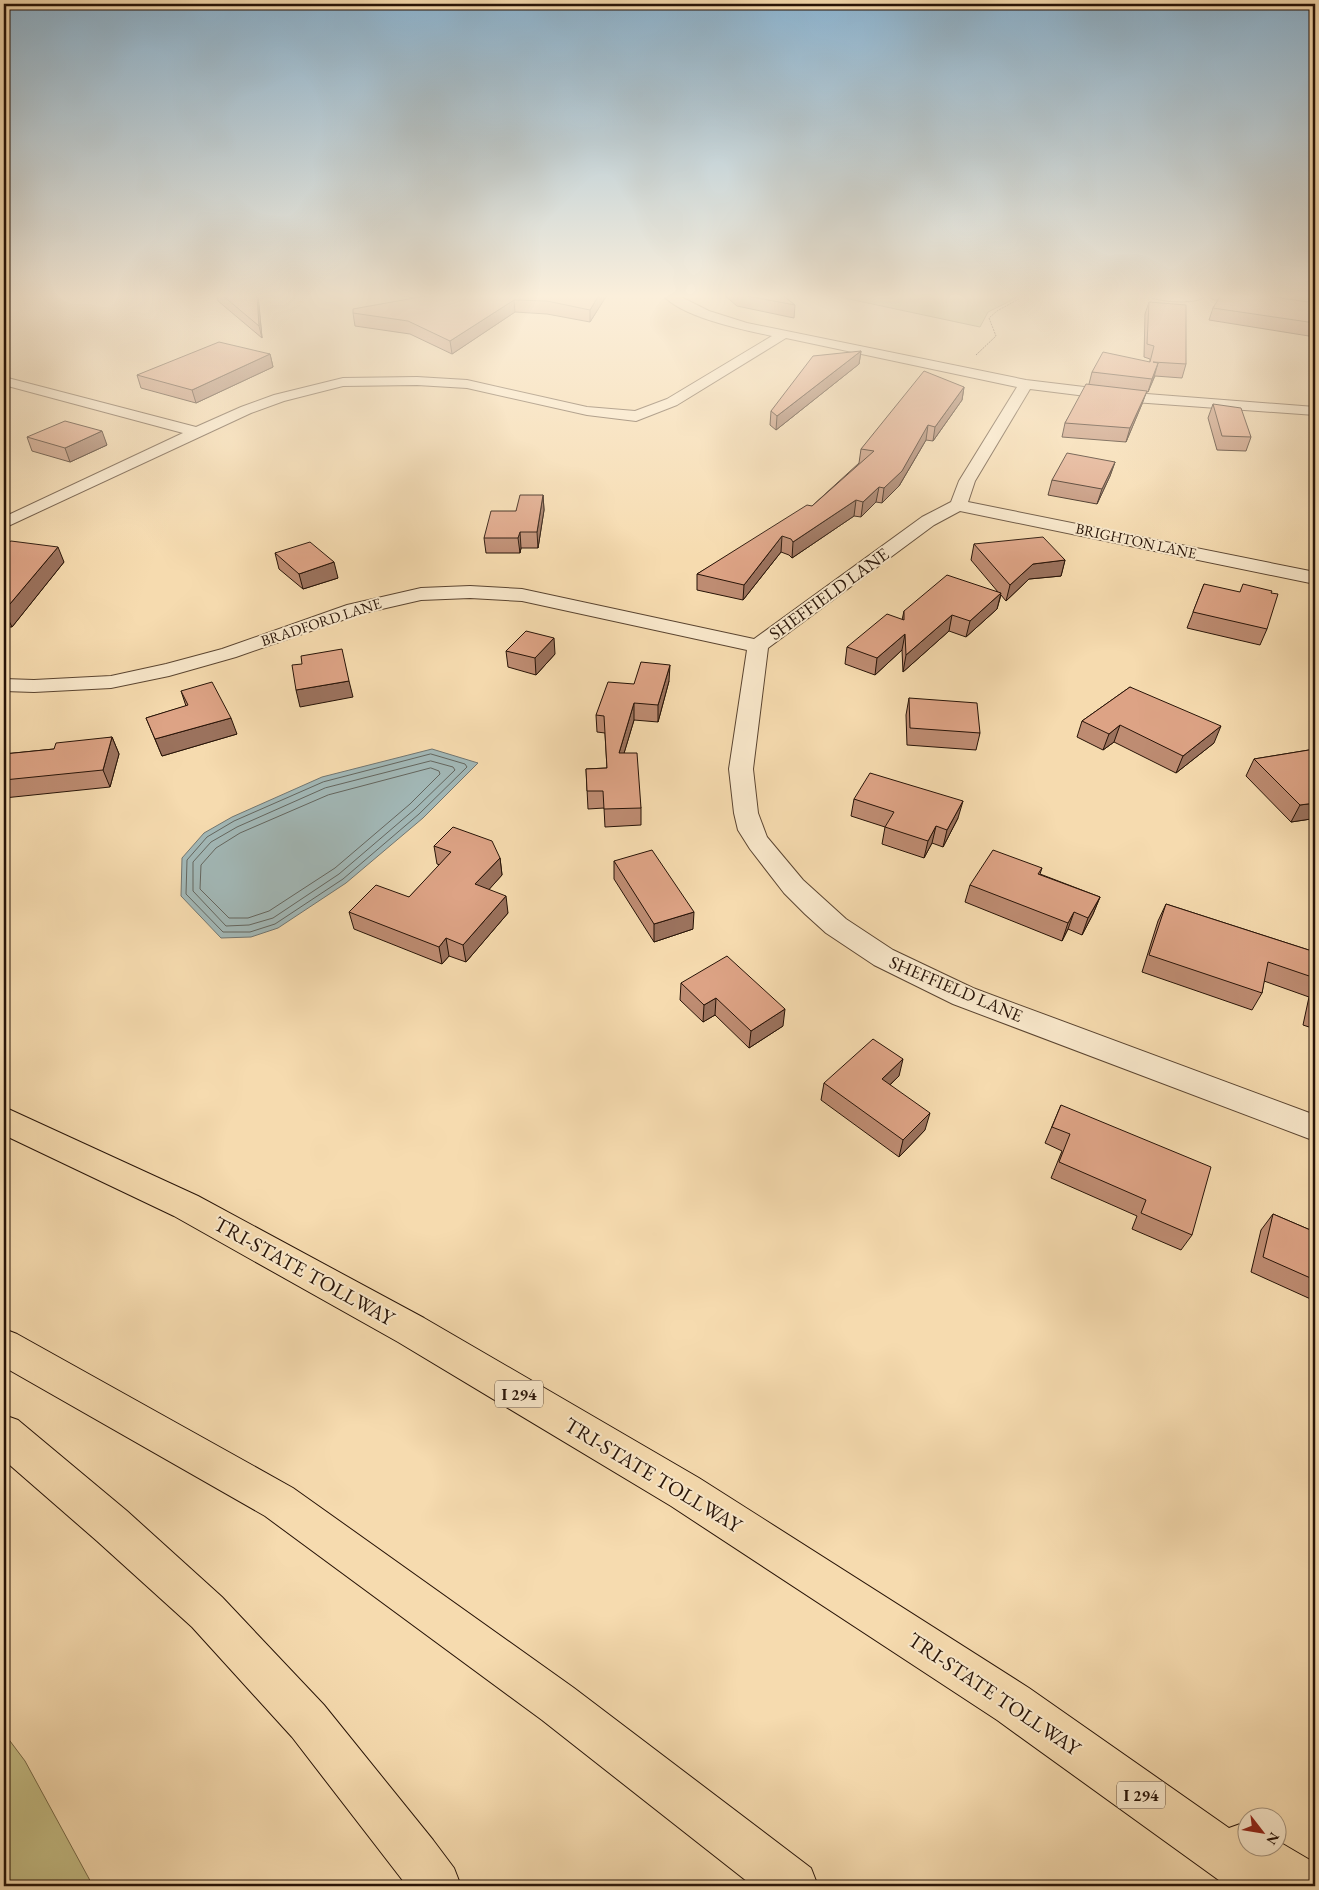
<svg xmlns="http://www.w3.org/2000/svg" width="1319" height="1890" font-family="'EB Garamond',serif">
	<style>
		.green { fill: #c4bd85; stroke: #766846 }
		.water { fill: #a2b8b7; stroke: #717671 }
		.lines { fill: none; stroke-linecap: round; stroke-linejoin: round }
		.shore { stroke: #64665f; stroke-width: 1 }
		.minor-casing { stroke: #5b4531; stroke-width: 2 }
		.motorway-casing { stroke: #271307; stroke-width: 2 }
		.path { stroke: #271307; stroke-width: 1; stroke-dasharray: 2 1; stroke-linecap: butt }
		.minor { fill: #f9e8cb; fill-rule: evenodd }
		.motorway { fill: #f6dbaf; fill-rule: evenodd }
		.wall { fill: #be8c72; stroke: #271307 }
		.shaded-wall { fill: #9b725d; stroke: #271307 }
		.building { fill: #dda385; stroke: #271307 }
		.labels { text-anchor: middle; stroke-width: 4; stroke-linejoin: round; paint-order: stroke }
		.far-street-label { font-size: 15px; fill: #271307; stroke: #f9e8cb }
		.shield { fill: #f9e8cb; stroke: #665342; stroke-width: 1 }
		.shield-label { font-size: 16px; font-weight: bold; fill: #271307 }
		.street-label { font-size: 18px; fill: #271307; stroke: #f9e8cb }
		.near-street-label { font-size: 21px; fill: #271307; stroke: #f9e8cb }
	</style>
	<rect width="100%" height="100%" fill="#f6dbaf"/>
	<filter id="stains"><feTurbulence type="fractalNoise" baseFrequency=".004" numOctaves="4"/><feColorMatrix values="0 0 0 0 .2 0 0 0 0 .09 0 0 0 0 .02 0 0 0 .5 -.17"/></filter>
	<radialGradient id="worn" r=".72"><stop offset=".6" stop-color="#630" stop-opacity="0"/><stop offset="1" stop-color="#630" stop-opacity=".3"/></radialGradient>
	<path class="green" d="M830 295H1017L1016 298 988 312 980 327Z
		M4 1733 25 1761 93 1886H4Z"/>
	<path class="water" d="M432 749 478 763 423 818 346 883 278 928 251 937 221 938 181 896 182 858 204 833 232 817 322 777Z"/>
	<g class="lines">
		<path class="shore" d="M431 754 465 764 467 767 419 814 343 879 275 924 250 932H223L186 894 187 860 207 837 234 821 323 782Z
			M431 761 453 767 455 770 415 809 339 874 273 918 249 925 226 926 193 891V862L211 842 237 827 325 788Z
			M431 768 439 771 440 774 410 804 335 868 269 911 248 918H229L200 889 201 865 216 848 240 833 328 795Z"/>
		<defs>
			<path id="minor" d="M663 295H677L709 311 747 323 1026 380 1134 393 1315 407V415L1134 402 1030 389 975 481 968 502 1315 572V584L960 511 934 525 768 648 753 769 758 813 767 837 803 880 846 919 893 950 973 988 1315 1115V1141L953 1004 874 965 826 933 805 914 784 893 750 849 738 830 734 813 729 769 747 650 522 601 470 598 421 600 360 614 236 657 169 676 111 688 34 692 4 691V679L34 680 111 676 166 664 222 649 347 605 421 588 470 586 522 589 754 639 922 517 951 502 959 481 1017 387 786 338 677 405 636 421 587 415 467 388 417 385 343 386 284 401 251 413 4 528V517L183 433 4 385V377L196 427 241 407 274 395 343 378 417 377 467 380 587 407 635 411 667 399 772 336C744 330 681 317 663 295Z
				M1151 295H1206C1196 305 1165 301 1153 298Z
				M1207 295H1237L1315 306V314L1213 299Z"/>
			<path id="motorway" d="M4 1107 198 1196 424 1318 699 1478 1029 1688 1229 1828 1243 1823 1246 1824V1848H1276V1840L1315 1863V1886H1227L997 1720 671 1506 398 1342 174 1216 4 1135Z
				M4 1329 17 1334 293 1488 574 1688 811 1868 818 1886H753L542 1720 265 1516 4 1367Z
				M4 1415 18 1420 127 1511 222 1597 324 1705 433 1840 454 1868 461 1886H407L292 1737 192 1627 97 1541 4 1460Z"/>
		</defs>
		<use href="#minor" class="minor-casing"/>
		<use href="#motorway" class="motorway-casing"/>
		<path class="path" d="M976 355 996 336 989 318 997 311 1026 295"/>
		<use href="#minor" class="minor"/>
		<use href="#motorway" class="motorway"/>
	</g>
	<path class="wall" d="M213 295H258L262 338 218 301 217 296H214Z
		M398 295H607L590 322 547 314 515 312 452 354 410 334 355 326 353 313 414 298Z
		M724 295H782L795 305 794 318 737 306Z
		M1221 295H1315V337L1209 320 1213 308Z
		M1149 302 1186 364 1182 378 1155 376 1148 392H1146L1142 404 1126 442 1062 437 1065 423 1089 384 1092 372 1150 362V359L1144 357 1145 314Z
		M861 351 859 364 776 430 770 425 771 411Z
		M270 354 273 367 196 403 141 388 137 375Z
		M964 387 962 400 933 441 926 440 899 486 882 503 876 502 861 517 854 516 792 558 789 555 781 552 743 600 697 590V574L812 506 859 463 861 449Z
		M1213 404 1251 437 1246 451 1217 450 1208 418Z
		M27 437 107 445 70 462 32 451Z
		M1115 462 1110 476 1097 504 1048 495 1052 480Z
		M543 495 544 510 538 548H521L520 553H486L484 538 516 511Z
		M974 544 1065 560 1061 576 1029 579 1006 601 1001 595 997 609 966 637 949 631 903 672 902 650 875 675 845 664 847 647 902 620 904 611 998 592 971 560Z
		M4 545 64 562 12 627H4Z
		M275 553 338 578 303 589 279 569Z
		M1204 584 1267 629 1260 645 1187 628Z
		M506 651 555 654 536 675 508 667Z
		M669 681 658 722 634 720 624 753 641 808V825L605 827 604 808 588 809 586 769 607 768 605 733 597 732 596 715 634 684Z
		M1130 687 1214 743 1176 773 1114 742 1103 750 1077 737 1082 721Z
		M181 691 237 734 162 756 146 718 186 706Z
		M909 698 980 733 976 750 907 745 906 715Z
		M112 737 119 754 110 787 4 798V754L54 749Z
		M1315 749V823L1311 819 1291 822 1246 776 1254 759Z
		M854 799 958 818 943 847 932 843 924 858 882 844 885 827 851 816Z
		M434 846 500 858 502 875 489 889 508 913 466 962 449 956 442 964 354 929 349 912 409 897 440 865 437 864Z
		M614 861 693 929 654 942 614 879Z
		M1042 868 1040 874 1100 897 1093 914 1082 935 1068 929 1062 941 965 902 970 885Z
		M1166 904 1315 952V1029L1303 1025 1309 997 1264 981 1262 993 1252 1010 1142 972 1158 921Z
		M681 983 783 1026 749 1048 715 1015 703 1022 680 1000Z
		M899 1076 890 1085 925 1130 899 1157 821 1100 824 1083Z
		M1061 1105 1192 1235 1181 1250 1132 1229 1137 1216 1051 1178 1062 1151 1045 1143Z
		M1273 1214 1315 1232V1301L1251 1272 1261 1230Z"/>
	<path class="shaded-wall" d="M257 295H258L262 338 259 326Z
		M599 295H607L590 322V310Z
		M514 300 515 312 452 354 450 341Z
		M861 351 859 364 776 430 777 416Z
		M270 354 273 367 196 403 192 390Z
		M1158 363 1154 377 1148 392 1152 379Z
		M964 387 962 400 933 441 935 427Z
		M1147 391 1142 404 1126 442 1130 428Z
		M928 425 926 440 899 486 882 503 884 488Z
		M102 431 107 445 70 462 65 448Z
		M1115 462 1110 476 1097 504 1102 489Z
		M879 487 876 502 861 517 863 502Z
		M543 495 544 510 538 548 537 532Z
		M856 500 854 516 792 558 793 542Z
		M520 532 521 548 520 553 518 538Z
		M782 536 781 552 743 600 744 585Z
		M58 547 64 562 12 627 4 611Z
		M1065 560 1061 576 1029 579 1006 601 1010 585 1033 564Z
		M334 562 338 578 303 589 299 574Z
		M1001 593 997 609 966 637 970 621Z
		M952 615 949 631 903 672 906 655Z
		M905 634 902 650 875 675 877 658Z
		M554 638 555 654 536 675 535 658Z
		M670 665 669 681 658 722V705Z
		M349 681 353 697 300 707 296 690Z
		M634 703V720L619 770V753Z
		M231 718 237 734 162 756 155 739Z
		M1120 725 1114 742 1103 750 1109 734Z
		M1221 726 1214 743 1176 773 1183 756Z
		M112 737 119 754 110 787 103 770Z
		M963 801 958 818 943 847 947 830Z
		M1315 803V811L1311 819 1291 822 1300 805Z
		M936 826 932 843 924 858 928 841Z
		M500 858 502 875 478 902 475 884Z
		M506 896 508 913 466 962 463 945Z
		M1100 897 1093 914 1082 935 1088 918Z
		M694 912 693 929 654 942V924Z
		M1074 912 1068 929 1062 941 1068 923Z
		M446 938 449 956 442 964 439 947Z
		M716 998 715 1015 703 1022 704 1005Z
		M785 1009 783 1026 749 1048 751 1031Z
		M903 1059 899 1076 878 1096 882 1079Z
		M930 1113 925 1130 899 1157 903 1140Z"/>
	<path class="building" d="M222 295H257L259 326Z
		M431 295H599L590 310 547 301 514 300 450 341 408 321 353 313V309Z
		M742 295H782L795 305Z
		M1221 295H1259L1315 303V323L1213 308Z
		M1149 302 1186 305V364L1153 362 1158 363 1152 379 1092 372 1103 352 1150 362 1154 346 1147 344Z
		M219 342 270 354 192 390 137 375Z
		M861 351 777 416 771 411 813 356Z
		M924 371 964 387 935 427 928 425 902 471 884 488 879 487 863 502 856 500 793 542 791 539 782 536 744 585 697 574 807 505 812 506 874 451 861 449Z
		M1086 384 1147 391 1130 428 1065 423Z
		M1213 404 1241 408 1251 437 1222 436Z
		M65 421 102 431 65 448 27 437Z
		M1067 453 1115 462 1102 489 1052 480Z
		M520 495H543L537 532H520L518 538H484L491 511H516Z
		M1043 537 1065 560 1033 564 1010 585 974 544Z
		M11 541 58 547 4 611V545Z
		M310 542 334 562 299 574 275 553Z
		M947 575 1001 593 970 621 952 615 906 655 905 634 877 658 847 647 887 614 904 620V611Z
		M1204 584 1240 592 1243 584 1272 591 1271 593 1278 594 1267 629 1193 612Z
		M526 631 554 638 535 658 506 651Z
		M342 649 349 681 296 690 292 665 302 664 301 656Z
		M641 662 670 665 658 705 634 703 619 753H637L641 808 604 809 603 791H587L586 769 607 768 604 716 596 715 608 682 634 684Z
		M212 682 231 718 155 739 146 718 188 705 181 691Z
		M1130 687 1221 726 1183 756 1120 725 1109 734 1082 721Z
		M909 698 977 703 980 733 910 728Z
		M112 737 103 770 4 780V754L54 749 56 743Z
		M1315 749V803L1300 805 1254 759Z
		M870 773 963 801 947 830 936 826 928 841 885 827 894 812 854 799Z
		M453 827 492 841 500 858 475 884 506 896 463 945 446 938 439 947 349 912 376 885 409 897 451 852 434 846Z
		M652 850 694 912 654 924 614 861Z
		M993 850 1042 868 1038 874 1100 897 1088 918 1074 912 1068 923 970 885Z
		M1166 904 1315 952V978L1268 962 1262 993 1149 955Z
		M727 956 785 1009 751 1031 716 998 704 1005 681 983Z
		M873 1039 903 1059 882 1079 930 1113 903 1140 824 1083Z
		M1061 1105 1211 1167 1192 1235 1141 1213 1146 1200 1059 1162 1070 1134 1052 1127Z
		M1273 1214 1315 1232V1280L1263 1257Z"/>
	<linearGradient id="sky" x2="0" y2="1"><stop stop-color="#8cb6d4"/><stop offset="0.53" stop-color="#fbefdb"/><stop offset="1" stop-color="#fbefdb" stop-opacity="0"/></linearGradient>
	<rect width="1319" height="559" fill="url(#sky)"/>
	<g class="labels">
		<g class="far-street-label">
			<text transform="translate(1136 541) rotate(12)" y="5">BRIGHTON LANE</text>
			<text transform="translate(321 622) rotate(-18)" y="5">BRADFORD LANE</text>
		</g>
		<g class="shield">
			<rect x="495" y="1380.5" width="48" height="27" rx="4"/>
			<rect x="1117" y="1781.5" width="48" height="27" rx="4"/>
		</g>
		<g class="shield-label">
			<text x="519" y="1400">I 294</text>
			<text x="1141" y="1801">I 294</text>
		</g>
		<g class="street-label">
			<text transform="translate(829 594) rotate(-36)" y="6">SHEFFIELD LANE</text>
			<text transform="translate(956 989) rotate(23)" y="6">SHEFFIELD LANE</text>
		</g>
		<g class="near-street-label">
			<text transform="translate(304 1271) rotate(29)" y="7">TRI-STATE TOLLWAY</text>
			<text transform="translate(653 1475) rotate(31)" y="7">TRI-STATE TOLLWAY</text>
			<text transform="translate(994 1694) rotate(34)" y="7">TRI-STATE TOLLWAY</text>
		</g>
	</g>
	<rect width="1319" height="1890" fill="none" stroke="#f6dbaf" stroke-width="20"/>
	<rect x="5" y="5" width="1309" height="1880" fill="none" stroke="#271307" stroke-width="2.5"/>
	<rect x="10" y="10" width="1299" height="1870" fill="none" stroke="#271307"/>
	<g transform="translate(1262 1832) rotate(121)"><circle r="24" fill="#f9e8cb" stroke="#a5937d"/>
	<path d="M0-4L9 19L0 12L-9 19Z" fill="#8f2418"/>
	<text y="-8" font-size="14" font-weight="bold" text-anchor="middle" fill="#271307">N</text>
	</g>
	<rect width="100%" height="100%" filter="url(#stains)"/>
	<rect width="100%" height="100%" fill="url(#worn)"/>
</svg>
